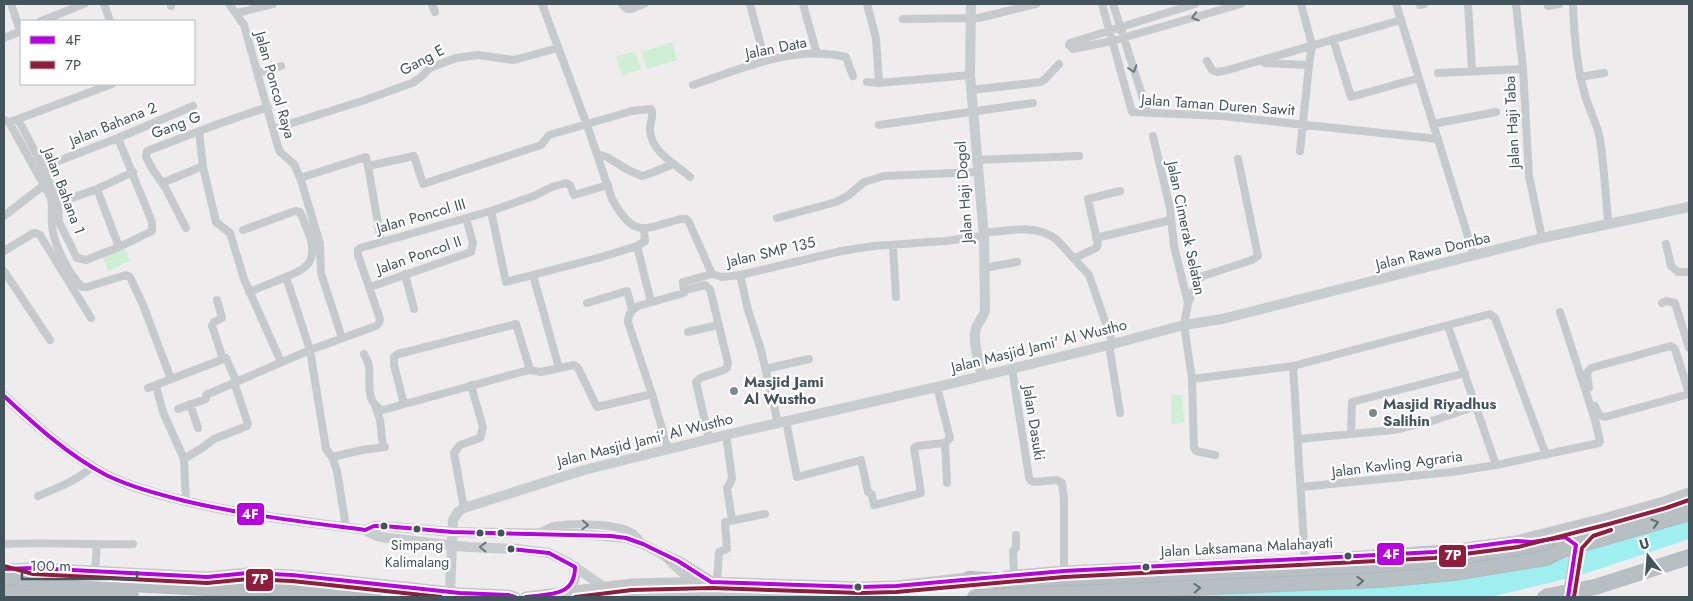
<svg xmlns="http://www.w3.org/2000/svg" width="1693" height="601" viewBox="0 0 1693 601" font-family="Jost,sans-serif">
<style>
.green{fill:#cfefd4}
.water{fill:#a0eff0}
.lines{fill:none;stroke-linecap:round;stroke-linejoin:round}
.highway-casing{stroke:#b1b9bd;stroke-width:16}
.street{stroke:#c6cacc;stroke-width:8}
.secondary{stroke:#c7ccce;stroke-width:10}
.primary{stroke:#c3c7ca;stroke-width:11}
.highway{stroke:#b7bfc2;stroke-width:14}
.highway-bridge-casing{stroke:#b1b9bd;stroke-width:16;stroke-linecap:butt}
.highway-bridge{stroke:#b7bfc2;stroke-width:14}
.bus-1-casing{stroke:#fff;stroke-width:8}
.bus-2-casing{stroke:#fff;stroke-width:8}
.bus-1{stroke:#b900e2;stroke-width:4}
.bus-2{stroke:#901d3c;stroke-width:4}
.oneway{stroke:#6a777c}
.oneway2{stroke:#606f74}
.oneway3{stroke:#6b787d}
.poi-dot{fill:#7f898d;stroke:#fff;stroke-width:2}
.bus-dot{fill:#43545a;stroke:#fff;stroke-width:2}
.labels{text-anchor:middle;stroke-width:4.5;stroke-linejoin:round;paint-order:stroke}
.bus-label{font-size:14px;fill:#43545a;stroke:#fff}
.street-label{font-size:15px;fill:#43545a;stroke:#fff}
.poi-label{font-size:15px;font-weight:bold;fill:#43545a;stroke:#fff;text-anchor:start}
.line-badge{stroke:#fff;stroke-width:2}
.badge-label{font-size:14px;text-anchor:middle;font-weight:bold;fill:#fff}
</style>
<rect width="100%" height="100%" fill="#eeeced"/>
<!-- green -->
<path class="green" d="M672,42L677,60L647,69L641,52Z
M635,51L641,69L622,76L616,57Z
M125,249L130,261L108,271L103,258Z
M1171,395H1182L1184,423L1172,424Z"/>
<!-- water -->
<path class="water" d="M1689,513V539L1578,576L1490,597H973L1546,558Z"/>
<g class="lines">
<defs>
<path id="highway" d="M4,577L374,597
M969,579L1027,582L1118,580L1377,568L1463,561L1541,550H1562
M1595,587L1689,557
M4,592L131,597"/>
</defs>
<!-- highway casing -->
<use href="#highway" class="highway-casing"/>
<!-- street -->
<path class="street" d="M11,4L20,31
M104,4L110,21
M171,4V6
M229,4L244,25L278,147L280,152L294,164L301,180L320,244L321,273L342,338
M432,4L435,12
M542,4L587,125L612,199C634,238 642,230 680,219H686L689,222L712,274L722,277L740,275L841,251L874,246L945,241L984,236
M622,4L627,9H631L644,4
M750,4L765,61
M803,4L817,54
M867,4L876,38L879,83
M1102,4L1132,112L1222,116L1438,139
M1113,4L1147,111
M1195,4L1070,43L1069,45L1073,49L1112,41L1241,4
M1396,4L1474,256
M1468,4L1472,71
M1516,4L1523,69L1529,176L1542,238
M1573,4C1574,34 1576,66 1585,95C1589,110 1597,123 1600,139C1604,167 1606,195 1608,223
M1420,5L1424,4
M1548,6L1559,4
M237,13L273,4
M903,19L979,18L1036,4
M41,21L84,4
M4,38L21,31
M1333,39L1351,97L1419,78
M1207,61L1212,70L1217,72L1224,71L1401,20
M1265,63L1309,65
M258,73L281,66
M1438,73L1523,69
M1580,77L1604,73
M867,82L879,83L970,75
M693,85C741,69 794,44 846,57L853,76
M971,90L1041,82L1045,79L1059,64
M18,119L43,167L58,203L59,222L77,258L86,260L119,247L152,231V222L118,138
M4,120L9,122L18,119L112,84
M9,122L51,198C53,207 51,216 52,225C53,244 69,274 82,287H87L126,275L130,277L143,305L171,379
M1433,124L1496,112
M879,125L1033,103
M273,129L365,100L412,83L420,78L430,68L456,58L478,55L514,60L558,48
M199,131L203,167L216,222L230,233L244,279L281,362
M1153,136L1170,208L1174,246L1188,303L1184,325L1192,379L1194,448L1196,451L1215,455
M1300,151L1309,65L1312,45L1301,4
M597,154L607,157L628,170L642,176L654,172L673,164
M976,160L1079,156
M368,166L381,241
M43,167L118,138L193,106
M300,178L366,157L368,166L414,156L423,184L541,145L549,135L632,111L651,109L652,112C653,119 649,125 650,131C652,153 676,164 690,177
M162,183L203,166
M97,189L119,247
M58,203L97,189L133,172
M491,211L506,282L598,258L637,246L645,241L644,229
M4,216L44,185
M777,218L836,202L849,195L864,182L884,176L978,172
M186,228L165,187L153,170L146,157L147,151L218,124L268,107
M243,230L295,211L300,212C306,227 320,251 307,265C302,271 293,274 286,277L310,350L326,449L332,457L337,471L346,527
M983,233C1009,231 1034,223 1056,239L1089,275L1113,344
M1096,238L1171,220
M1666,244L1671,266L1678,272H1689
M637,246L651,302
M893,246L896,297
M4,251L32,234L36,233L40,235L91,318
M1075,258L1096,248L1098,245L1088,199L1120,191
M984,268L1017,262
M4,271L50,340
M405,274L414,309
M533,275L559,368
M740,275L748,310L761,350L778,423
M370,287L471,252L473,243L466,218
M689,289L705,285L710,289L728,363L727,368L724,370L700,378L696,382L709,439
M249,292L286,277
M217,300L222,318L214,322L212,326L223,359
M587,303L627,291L632,309
M1188,303L1198,280L1203,276L1252,260L1258,256L1238,159
M1662,303L1666,301L1675,303L1689,348
M1448,326L1496,465
M688,332L718,325
M1109,345L1120,413
M364,354C366,358 368,362 369,366C371,380 364,403 383,410L525,371L530,370L541,372L574,365L578,368L597,407L652,394
M1293,366L1305,560
M765,369L809,359
M1012,369L1029,477L1031,481L1034,482L1057,480L1062,483L1064,499V571
M1192,379L1293,366L1490,314L1495,318L1546,455
M156,386L163,412L184,459L186,501
M148,388L226,358L236,381
M1589,388L1587,373L1591,368L1671,346L1675,349L1689,393
M190,404L198,428
M404,404L394,365V357L398,354L516,324L530,370
M375,405L380,420L383,447
M1595,406L1599,415L1605,417L1689,394
M178,409L206,399V395L310,350L376,326L379,323L380,319L358,255V250L360,248L491,211L534,196L552,187L566,183L570,185L574,195L608,185
M786,421L797,477L861,460L868,492L872,495L874,505L921,493L914,448L917,446L945,443L950,438L937,387
M726,434L732,478L730,484L727,488L732,520
M1351,434L1352,402L1465,373
M1298,439L1394,430L1435,420L1476,406
M945,443L947,483
M668,449L652,394L628,322C628,314 632,310 638,306L684,293L683,282L712,274
M332,457L362,450L385,447
M184,459L202,448L214,439L247,426L248,424L234,382
M1301,487L1452,472L1496,465L1599,443L1600,441L1595,420L1560,312
M38,496C57,488 76,481 92,467
M464,508L454,453L460,445L480,438L483,427L471,385
M540,532C545,530 550,527 555,526C572,523 620,523 634,534C637,536 639,540 642,543
M4,544C47,542 90,545 133,544
M95,571L97,545
M1014,575L1013,551L1016,548V535
M717,582L719,552L727,549L725,522L765,514"/>
<!-- secondary -->
<path class="secondary" d="M971,4L970,75L984,236L985,311C983,318 978,322 976,328C972,340 979,363 982,376
M4,396C32,422 62,449 96,469C121,484 149,492 177,499C239,515 302,521 365,530L377,536L388,538L467,547L518,549L549,553L569,563L604,587
M365,530L374,526H384L452,532L578,534L626,538L643,544L664,555L693,582
M450,592L453,520L458,512L464,508L584,470L734,433L937,387L1109,345L1184,325L1222,319L1542,238L1689,207"/>
<!-- primary -->
<path class="primary" d="M1669,507L1689,502
M1547,539C1558,537 1568,535 1576,545
M1576,545L1590,531L1605,525
M664,555L678,561L710,581
M4,569L33,568L207,577L248,573L292,575L460,593L508,595L515,597
M1006,576L1064,571L1305,560L1458,549L1516,541L1607,518L1664,502L1689,493
M563,592C573,586 576,579 575,567
M526,597L632,584L711,582L860,587L896,586L977,577
M628,597L680,595H781L841,592
M1568,597L1576,545"/>
<!-- highway -->
<use href="#highway" class="highway"/>
<defs>
<path id="highway-bridge" d="M974,597L1380,580L1454,573L1546,558L1562,550L1689,513
M1544,597L1595,587"/>
</defs>
<!-- highway-bridge casing -->
<use href="#highway-bridge" class="highway-bridge-casing"/>
<!-- highway-bridge -->
<use href="#highway-bridge" class="highway-bridge"/>
<defs>
<path id="bus-1" d="M4,396C35,425 68,455 106,475C131,487 158,494 185,501C244,515 305,522 365,530L374,526H384L452,532L611,536L626,538L643,544L678,561L711,582L860,587L896,586L1064,571L1434,552L1516,541L1532,542L1565,537L1576,545L1568,597
M511,549L549,553L575,567C575,597 549,594 526,597
M4,569L33,568L207,577L248,573L292,575L460,593L508,595L515,597"/>
<path id="bus-2" d="M4,566L33,574L207,583L248,579L292,581L441,597
M575,597L632,590L711,588L860,593L896,592L1064,577L1434,558L1518,547L1609,524L1666,508L1689,500
M1574,597L1582,548L1593,536L1611,530"/>
</defs>
<!-- bus-1 casing -->
<use href="#bus-1" class="bus-1-casing"/>
<!-- bus-2 casing -->
<use href="#bus-2" class="bus-2-casing"/>
<!-- bus-1 -->
<use href="#bus-1" class="bus-1"/>
<!-- bus-2 -->
<use href="#bus-2" class="bus-2"/>
</g>
<!-- one-way arrows -->
<defs><path id="oneway-chevron" d="M-2-3.5L2.5 0L-2 3.5" fill="none" stroke-width="1.6" stroke-linecap="round" stroke-linejoin="round" transform="scale(1.25)"/></defs>
<g class="oneway">
<use href="#oneway-chevron" transform="translate(1195 17) rotate(164)"/>
<use href="#oneway-chevron" transform="translate(1133 69) rotate(72)"/>
<use href="#oneway-chevron" transform="translate(585 525) rotate(2)"/>
</g>
<g class="oneway2">
<use href="#oneway-chevron" transform="translate(1655 523) rotate(-16)"/>
<use href="#oneway-chevron" transform="translate(1360 581) rotate(-2)"/>
<use href="#oneway-chevron" transform="translate(1197 588) rotate(-3)"/>
</g>
<use class="oneway3" href="#oneway-chevron" transform="translate(483 547) rotate(-179)"/>
<!-- markers -->
<g class="poi-dot">
<circle cx="734" cy="391" r="5"/>
<circle cx="1373" cy="413" r="5"/>
</g>
<g class="bus-dot">
<circle cx="384" cy="526" r="4.5"/>
<circle cx="417" cy="529" r="4.5"/>
<circle cx="480" cy="533" r="4.5"/>
<circle cx="501" cy="533" r="4.5"/>
<circle cx="511" cy="549" r="4.5"/>
<circle cx="1348" cy="556" r="4.5"/>
<circle cx="1146" cy="567" r="4.5"/>
<circle cx="858" cy="587" r="4.5"/>
</g>
<g class="labels">
<!-- bus labels -->
<g class="bus-label">
<text x="417" y="550">Simpang<tspan x="417" dy="17">Kalimalang</tspan></text>
</g>
<!-- street labels -->
<g class="street-label">
<text transform="translate(776 48) rotate(-11)" y="5">Jalan Data</text>
<text transform="translate(422 60) rotate(-28)" y="5">Gang E</text>
<text transform="translate(275 85) rotate(74)" y="5">Jalan Poncol Raya</text>
<text transform="translate(1218 105) rotate(4)" y="5">Jalan Taman Duren Sawit</text>
<text transform="translate(1512 122) rotate(-93)" y="5">Jalan Haji Taba</text>
<text transform="translate(113 124) rotate(-22)" y="5">Jalan Bahana 2</text>
<text transform="translate(176 125) rotate(-21)" y="5">Gang G</text>
<text transform="translate(64 191) rotate(69)" y="5">Jalan Bahana 1</text>
<text transform="translate(964 192) rotate(-94)" y="5">Jalan Haji Dogol</text>
<text transform="translate(421 216) rotate(-16)" y="5">Jalan Poncol III</text>
<text transform="translate(1186 228) rotate(78)" y="5">Jalan Cimerak Selatan</text>
<text transform="translate(1433 251) rotate(-14)" y="5">Jalan Rawa Domba</text>
<text transform="translate(771 252) rotate(-13)" y="5">Jalan SMP 135</text>
<text transform="translate(419 255) rotate(-19)" y="5">Jalan Poncol II</text>
<text transform="translate(1039 346) rotate(-14)" y="5">Jalan Masjid Jami' Al Wustho</text>
<text transform="translate(1034 423) rotate(81)" y="5">Jalan Dasuki</text>
<text transform="translate(645 440) rotate(-14)" y="5">Jalan Masjid Jami' Al Wustho</text>
<text transform="translate(1397 464) rotate(-7)" y="5">Jalan Kavling Agraria</text>
<text transform="translate(1247 547) rotate(-3)" y="5">Jalan Laksamana Malahayati</text>
</g>
<!-- poi labels -->
<g class="poi-label">
<text x="744" y="387">Masjid Jami<tspan x="744" dy="17">Al Wustho</tspan></text>
<text x="1383" y="409">Masjid Riyadhus<tspan x="1383" dy="17">Salihin</tspan></text>
</g>
</g>
<g class="line-badge">
<rect x="236" y="502" width="29" height="24" rx="5" fill="#b900e2"/>
<rect x="1376" y="542" width="29" height="24" rx="5" fill="#b900e2"/>
<rect x="1438" y="544" width="29" height="24" rx="5" fill="#901d3c"/>
<rect x="245" y="568" width="29" height="24" rx="5" fill="#901d3c"/>
</g>
<g class="badge-label">
<text x="250" y="519">4F</text>
<text x="1391" y="559">4F</text>
<text x="1453" y="560">7P</text>
<text x="260" y="584">7P</text>
</g>
<!-- border -->
<rect width="1693" height="601" fill="none" stroke="#43545a" stroke-width="10"/>
<!-- legend -->
<rect x="20" y="20" width="175" height="65" fill="#ffffff" stroke="#b4bbbd"/>
<rect x="30" y="36" width="25" height="8" fill="#b900e2" stroke="#b4bbbd"/>
<text x="65" y="45" font-size="15" fill="#43545a">4F</text>
<rect x="30" y="61" width="25" height="8" fill="#901d3c" stroke="#b4bbbd"/>
<text x="65" y="70" font-size="15" fill="#43545a">7P</text>
<!-- north arrow -->
<g transform="translate(1648 556) rotate(343)" stroke="#ffffff" stroke-width="4" paint-order="stroke">
<path d="M0-4L9 19L0 12L-9 19Z" fill="#43545a"/>
<text y="-8" font-size="14" font-weight="bold" text-anchor="middle" fill="#43545a">U</text>
</g>
<!-- scale -->
<path d="M22 571v8h115v-8" fill="none" stroke="#43545a" stroke-width="2.5"/>
<text x="30" y="571" font-size="15" fill="#43545a" stroke="#ffffff" stroke-width="4" paint-order="stroke">100 m</text>
</svg>
